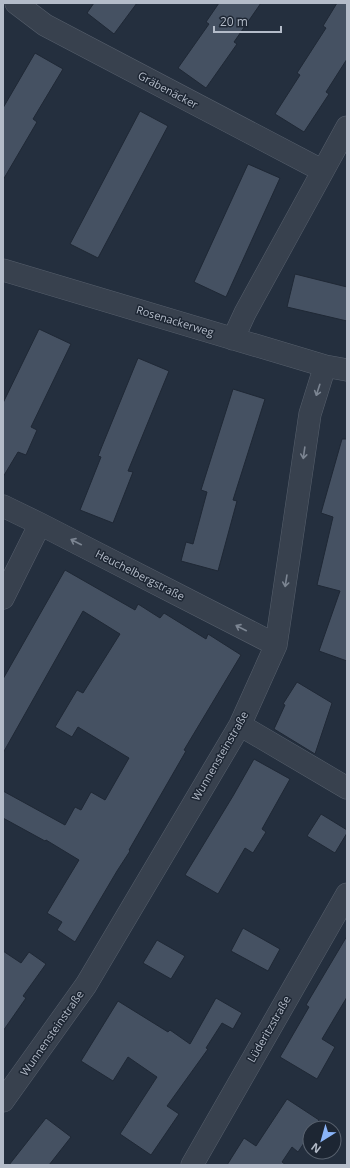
<svg xmlns="http://www.w3.org/2000/svg" width="350" height="1168" viewBox="0 0 350 1168" font-family="'Open Sans',sans-serif">
<style>
.building{fill:#455162;stroke:#1f2835}
.lines{fill:none;stroke-linecap:round;stroke-linejoin:round}
.minor-casing{stroke:#565f6c;stroke-width:23}
.minor{stroke:#38414e;stroke-width:22}
.oneway{stroke:#7c8592}
.labels{text-anchor:middle;stroke-width:3;stroke-linejoin:round;paint-order:stroke}
.street-label{font-size:11px;fill:#b4bcc9;stroke:#1d2633}
</style>
<rect width="100%" height="100%" fill="#242f3e"/>
<!-- building -->
<path class="building" d="M94,3H137L114,34L87,13Z
M219,3H261L234,42L237,44L206,88L178,68L209,24L206,22Z
M337,3H347V59L326,92L329,94L304,132L275,114L300,75L297,73L326,28L323,26Z
M35,53L63,69L33,119L37,122L3,180V108Z
M140,111L168,126L98,258L70,244Z
M248,164L280,178L226,297L194,282Z
M295,274L347,287V321L287,307Z
M39,329L71,344L31,427L37,430L26,455L18,452L3,477V403Z
M138,358L169,371L128,471L133,472L113,523L80,510L101,457L98,456Z
M233,389L265,399L233,500L237,501L218,571L181,561L186,542L193,544L207,492L201,490Z
M342,439H347V661L319,651L340,591L317,585L333,517L321,513Z
M65,570L135,610L138,604L160,618L164,613L206,639L208,634L241,655L184,750L186,751L129,850L130,851L117,871L75,942L57,930L62,922L47,913L79,860L46,840L45,841L3,818V791L65,825L75,807L81,810L91,792L105,800L129,758L78,727L72,737L55,727L77,690L83,693L120,634L83,611L3,753V679Z
M297,682L332,703L315,754L274,729L285,705L283,704Z
M254,759L290,779L262,829L266,832L253,853L245,848L218,894L185,875L233,796Z
M321,814L347,830V833L335,853L307,836Z
M243,928L280,949L268,971L231,951Z
M347,936V997L322,1039L335,1047L317,1079L280,1057L309,1007L306,1005Z
M157,940L185,956L171,979L143,963Z
M3,951L21,963L29,952L46,964L23,996L26,998L3,1031Z
M216,998L242,1013L233,1029L222,1023L206,1048L208,1049L167,1106L179,1114L151,1155L120,1134L157,1077L128,1057L113,1081L81,1061L118,1001L168,1032L170,1030L190,1044Z
M287,1099L319,1120L314,1128H310V1134L298,1152L292,1147L282,1162L286,1165H227L244,1138L256,1146Z
M46,1118L71,1137L49,1165H9Z"/>
<g class="lines">
<defs>
<path id="minor" d="M16,3L45,25L323,171
M3,270L325,366L347,370
M233,339L245,313L347,127
M3,506L40,524L276,645
M3,598L40,524
M240,725L347,788
M3,1101L86,985L240,725L276,645L291,544L310,414L325,366
M192,1165L347,894"/>
</defs>
<!-- minor casing -->
<use href="#minor" class="minor-casing"/>
<!-- minor -->
<use href="#minor" class="minor"/>
</g>
<!-- one-way arrows -->
<defs><path id="oneway-shaft" d="M-6 0H5M1.5-3L5.5 0L1.5 3" fill="none" stroke-width="1.6" stroke-linecap="round" stroke-linejoin="round"/></defs>
<g class="oneway">
<use href="#oneway-shaft" transform="translate(318 390) rotate(108)"/>
<use href="#oneway-shaft" transform="translate(304 453) rotate(98)"/>
<use href="#oneway-shaft" transform="translate(76 542) rotate(-153)"/>
<use href="#oneway-shaft" transform="translate(286 581) rotate(99)"/>
<use href="#oneway-shaft" transform="translate(241 628) rotate(-153)"/>
</g>
<g class="labels">
<!-- street labels -->
<g class="street-label">
<text transform="translate(168 90) rotate(28)" y="4">Gräbenäcker</text>
<text transform="translate(175 321) rotate(17)" y="4">Rosenackerweg</text>
<text transform="translate(140 575) rotate(27)" y="4">Heuchelbergstraße</text>
<text transform="translate(220 756) rotate(-60)" y="4">Wunnensteinstraße</text>
<text transform="translate(269 1029) rotate(-60)" y="4">Lüderitzstraße</text>
<text transform="translate(52 1033) rotate(-55)" y="4">Wunnensteinstraße</text>
</g>
</g>
<!-- border -->
<rect width="350" height="1168" fill="none" stroke="#b4bcc9" stroke-width="8"/>
<!-- north arrow -->
<g transform="translate(322 1140) rotate(217)"><circle r="19" fill="#1d2633" stroke="#59626f"/>
<path d="M0-3L7 15L0 10L-7 15Z" fill="#8ab4f8"/>
<text y="-6" font-size="11" font-weight="bold" text-anchor="middle" fill="#b4bcc9">N</text>
</g>
<!-- scale -->
<path d="M214 26v6h67v-6" fill="none" stroke="#b4bcc9" stroke-width="2"/>
<text x="220" y="26" font-size="12" fill="#b4bcc9" stroke="#1d2633" stroke-width="3" paint-order="stroke">20 m</text>
</svg>
